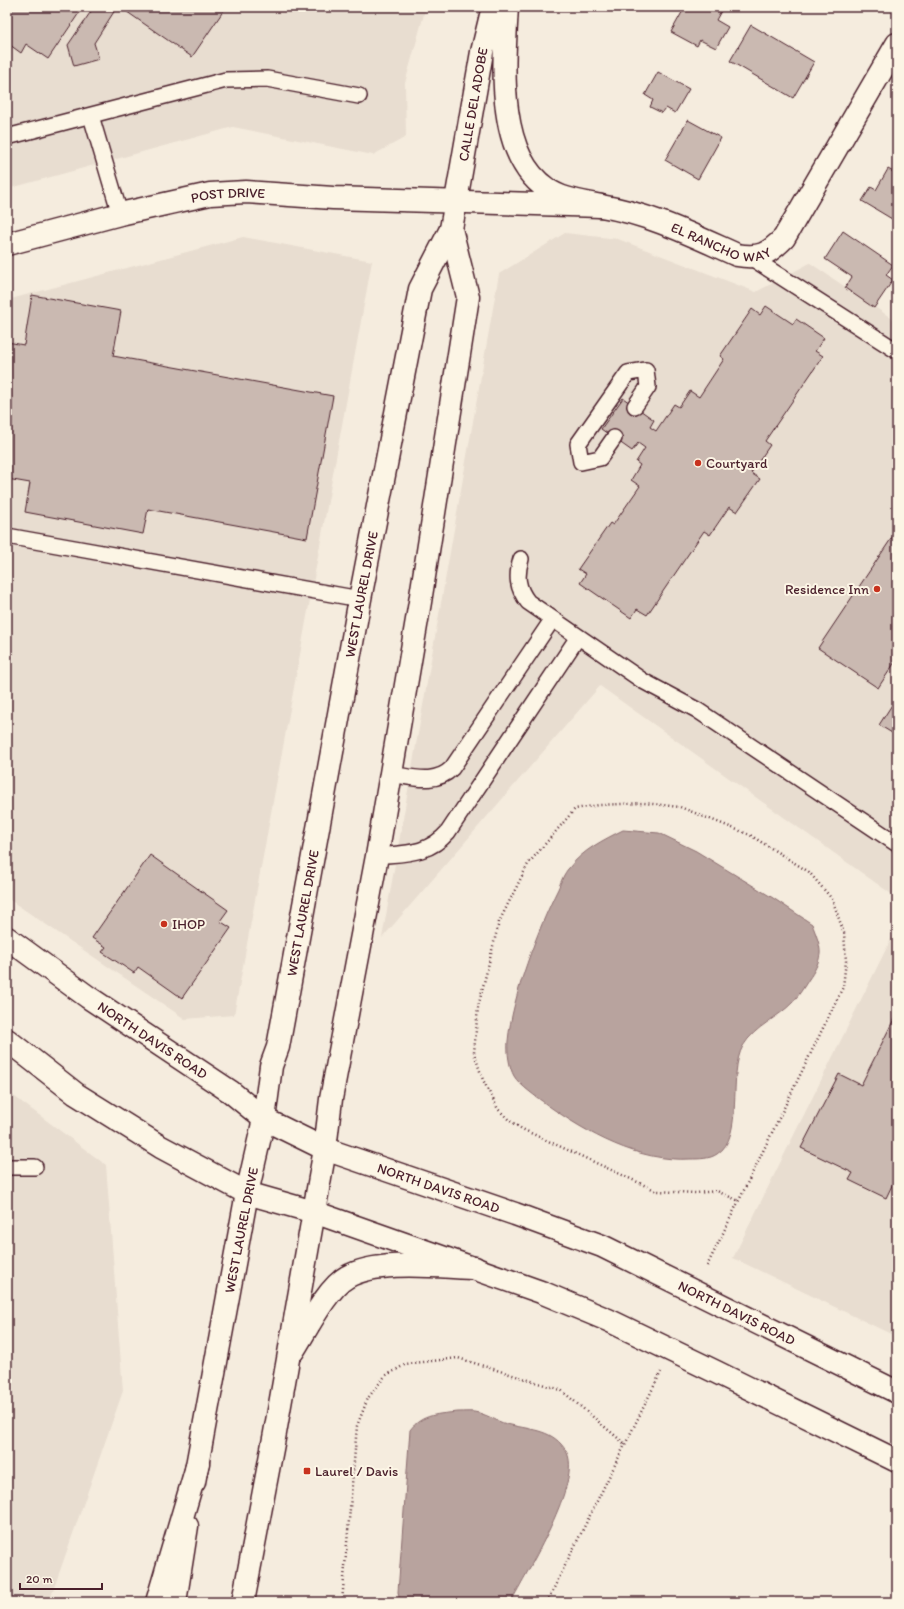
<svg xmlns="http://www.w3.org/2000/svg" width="904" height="1609" viewBox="0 0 904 1609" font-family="Itim,sans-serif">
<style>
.built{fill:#e8ddd0}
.water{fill:#b8a39e;stroke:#8c6e70}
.building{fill:#cab9b1;stroke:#4a1f2b}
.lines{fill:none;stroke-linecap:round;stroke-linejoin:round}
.service-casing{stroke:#4a1f2b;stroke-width:18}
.minor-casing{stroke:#4a1f2b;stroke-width:25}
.tertiary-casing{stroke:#4a1f2b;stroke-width:25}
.secondary-casing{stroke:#4a1f2b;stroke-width:25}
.primary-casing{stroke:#4a1f2b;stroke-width:25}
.trunk-casing{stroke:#4a1f2b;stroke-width:25}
.motorway-casing{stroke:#4a1f2b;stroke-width:25}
.path{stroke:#4a1f2b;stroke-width:2.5;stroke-dasharray:1 3;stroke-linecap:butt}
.service{stroke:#fcf5e5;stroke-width:15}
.minor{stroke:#fcf5e5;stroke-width:22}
.tertiary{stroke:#fcf5e5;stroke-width:22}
.secondary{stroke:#fcf5e5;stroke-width:22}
.primary{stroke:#fcf5e5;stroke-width:22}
.trunk{stroke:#fcf5e5;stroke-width:22}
.motorway{stroke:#fcf5e5;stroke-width:22}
.poi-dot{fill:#c8321e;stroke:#fcf5e5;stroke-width:1.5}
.labels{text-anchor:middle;stroke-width:4;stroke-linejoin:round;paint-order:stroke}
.street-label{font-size:14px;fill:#4a1f2b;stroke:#fcf5e5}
.poi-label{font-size:14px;fill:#4a1f2b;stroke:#fcf5e5;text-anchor:start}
</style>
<rect width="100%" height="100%" fill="#f5ecde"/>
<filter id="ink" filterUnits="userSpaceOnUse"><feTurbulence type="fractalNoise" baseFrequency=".025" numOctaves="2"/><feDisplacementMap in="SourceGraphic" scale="8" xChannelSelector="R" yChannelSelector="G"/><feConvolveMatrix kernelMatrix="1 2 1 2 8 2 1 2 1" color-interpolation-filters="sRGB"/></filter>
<g filter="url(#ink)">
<!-- built -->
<path class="built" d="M7,7H426L405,83L406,137L373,155L233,127L7,189Z
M565,233L618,239L756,292L810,263L897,322V898L600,686L382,938L499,274Z
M243,237L372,261L234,1015L185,1019L7,898V300Z
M897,927V1337L733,1258Z
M7,1091L106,1165L123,1391L49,1602H7Z"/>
<!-- water -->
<path class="water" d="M623,830L659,833L696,851L773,898L812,924C815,932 821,946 820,954C819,963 814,972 809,979C804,987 799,995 793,1002C778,1018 755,1026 743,1046C727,1074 745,1137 717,1154C710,1159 699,1159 690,1159C638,1162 588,1134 546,1104C538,1098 519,1085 514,1076C509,1067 507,1052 508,1041C512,997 538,929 558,889C561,882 564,873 569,868C583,850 603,840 623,830Z
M458,1412C465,1412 473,1411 479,1413C490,1416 499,1423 511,1425C532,1430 554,1430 566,1451C584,1479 526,1573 511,1602H400L398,1592L410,1430C422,1414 439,1414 458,1412Z"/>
<!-- building -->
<path class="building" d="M7,7H83L48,59L26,44L21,53L10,45L7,50Z
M94,7H117L94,43L99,59L74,66L68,45Z
M120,7H226L192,57Z
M685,7H718L721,11L716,20L728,27L716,48L700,40L697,46L671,32Z
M751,25L814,62L793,98L730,61Z
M658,72L689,89L675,113L666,108L662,113L650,107L653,100L645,95Z
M688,120L721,138L698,179L665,160Z
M888,169L897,174V222L862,201L871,187L876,190Z
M843,231L893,265L886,275L893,280L874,308L845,288L852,277L825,259Z
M32,295L121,311L113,356L333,396L307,538L148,509L143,534L25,512L30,483L7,479V342L24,345Z
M766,306L793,324L796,319L824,338L815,351L823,356L765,441L770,445L751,473L760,479L737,512L729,507L710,535L704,531L647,615L637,609L631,618L580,583L586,574L578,569L610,523L613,525L640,486L631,480L640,465L636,462L645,448L638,443L632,451L601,429L623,398L654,420L650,427L656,431L674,404L679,407L690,391L699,397L724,359L720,356L752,309L760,315Z
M897,530V659L878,688L818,648Z
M897,697V736L879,725Z
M150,855L228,910L220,921L231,928L182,998L138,967L134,973L102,952L106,947L92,938Z
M895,1017L897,1018V1175L886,1198L849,1180L853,1173L801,1148L839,1074L861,1085Z"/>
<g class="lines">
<defs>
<path id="service" d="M91,116L120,214
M7,137L226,80L267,79L359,96
M750,257L897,351
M614,438L600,458L581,462L578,444L628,373L646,370L648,387L635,406
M7,536L360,599
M521,559C516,576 517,588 528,602L643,681L697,710L897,844
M390,774C412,777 436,785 452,768L552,620
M377,856C405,853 428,855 448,832L578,637
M7,1167H35"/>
<g id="minor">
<path id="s1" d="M7,244L120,214L210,194L246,192L333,198L601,206C650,214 692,235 737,255C760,259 768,254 784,238L897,44"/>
</g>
<g id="tertiary">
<path d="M507,7C504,61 495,154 547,189C562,200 584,202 601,206"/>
<path id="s2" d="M264,1119L271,1066L278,1047L360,599L420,289L451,229L482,52L493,7"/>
<path d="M325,1149L331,1099L377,856L420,602L468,297L451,229"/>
</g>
<g id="secondary">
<path id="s3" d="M325,1149L515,1214L602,1246L897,1392"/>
<path d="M247,1193L314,1212L541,1292L608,1320L716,1372L897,1461"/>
</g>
<path id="primary" d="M247,1193L264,1119"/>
<g id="trunk">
<path id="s4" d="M7,938L88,997L231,1092L264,1119L325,1149L275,1433L243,1602"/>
<path d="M7,1040L76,1094L161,1147L247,1193L194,1482"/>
<path d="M293,1351C306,1331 327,1288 347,1277C377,1259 440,1267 475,1268"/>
<path d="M175,1602L187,1526"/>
</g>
<path id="motorway" d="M157,1602L198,1463"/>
</defs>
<!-- service casing -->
<use href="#service" class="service-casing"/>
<!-- minor casing -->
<use href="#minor" class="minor-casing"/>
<!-- tertiary casing -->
<use href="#tertiary" class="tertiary-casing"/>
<!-- secondary casing -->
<use href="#secondary" class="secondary-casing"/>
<!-- primary casing -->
<use href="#primary" class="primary-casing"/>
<!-- trunk casing -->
<use href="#trunk" class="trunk-casing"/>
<!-- motorway casing -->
<use href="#motorway" class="motorway-casing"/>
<!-- path -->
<path class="path" d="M707,1266L843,987L846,961L844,933L832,899L809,872L750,835L680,807L644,803L599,805L575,809L528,864L499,922L478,1007L474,1053L483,1080L498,1109L510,1121L522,1129L657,1191L696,1193L717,1191L739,1201
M342,1602L357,1426L368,1398L385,1376L406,1364L458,1358L561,1390L625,1444
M547,1602L661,1372"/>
<!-- service -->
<use href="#service" class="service"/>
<!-- minor -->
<use href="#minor" class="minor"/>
<!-- tertiary -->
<use href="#tertiary" class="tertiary"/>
<!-- secondary -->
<use href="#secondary" class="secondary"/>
<!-- primary -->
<use href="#primary" class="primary"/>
<!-- trunk -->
<use href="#trunk" class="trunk"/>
<!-- motorway -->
<use href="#motorway" class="motorway"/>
</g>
</g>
<!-- markers -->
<g class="poi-dot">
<circle cx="698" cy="463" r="4"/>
<circle cx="877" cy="589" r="4"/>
<circle cx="164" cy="924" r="4"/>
<rect x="303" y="1467" width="8" height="8" rx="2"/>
</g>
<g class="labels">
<!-- street labels -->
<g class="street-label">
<text dy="5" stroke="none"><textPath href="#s2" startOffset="1039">CALLE DEL ADOBE</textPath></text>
<text dy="5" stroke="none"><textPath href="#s1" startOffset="227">POST DRIVE</textPath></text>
<text dy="5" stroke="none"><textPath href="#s1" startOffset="727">EL RANCHO WAY</textPath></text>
<text dy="5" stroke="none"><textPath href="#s2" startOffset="534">WEST LAUREL DRIVE</textPath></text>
<text dy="5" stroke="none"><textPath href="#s2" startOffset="210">WEST LAUREL DRIVE</textPath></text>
<text dy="5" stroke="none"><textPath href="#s4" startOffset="178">NORTH DAVIS ROAD</textPath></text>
<text dy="5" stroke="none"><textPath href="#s3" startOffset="120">NORTH DAVIS ROAD</textPath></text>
<text transform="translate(241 1230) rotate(-79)" y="5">WEST LAUREL DRIVE</text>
<text dy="5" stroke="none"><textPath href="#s3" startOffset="444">NORTH DAVIS ROAD</textPath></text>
</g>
<!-- poi labels -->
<g class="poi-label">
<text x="706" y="468">Courtyard</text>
<text x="869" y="594" text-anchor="end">Residence Inn</text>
<text x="172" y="929">IHOP</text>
<text x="315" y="1476">Laurel / Davis</text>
</g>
</g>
<!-- margin -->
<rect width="904" height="1609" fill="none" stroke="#fcf5e5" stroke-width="24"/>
<rect x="12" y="12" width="880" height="1585" fill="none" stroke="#4a1f2b" stroke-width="1.5" filter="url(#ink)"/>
<!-- scale -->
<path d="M20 1583v6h82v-6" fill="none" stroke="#4a1f2b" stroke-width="2"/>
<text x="26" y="1583" font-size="12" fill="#4a1f2b" stroke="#fcf5e5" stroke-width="3" paint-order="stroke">20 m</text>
</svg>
